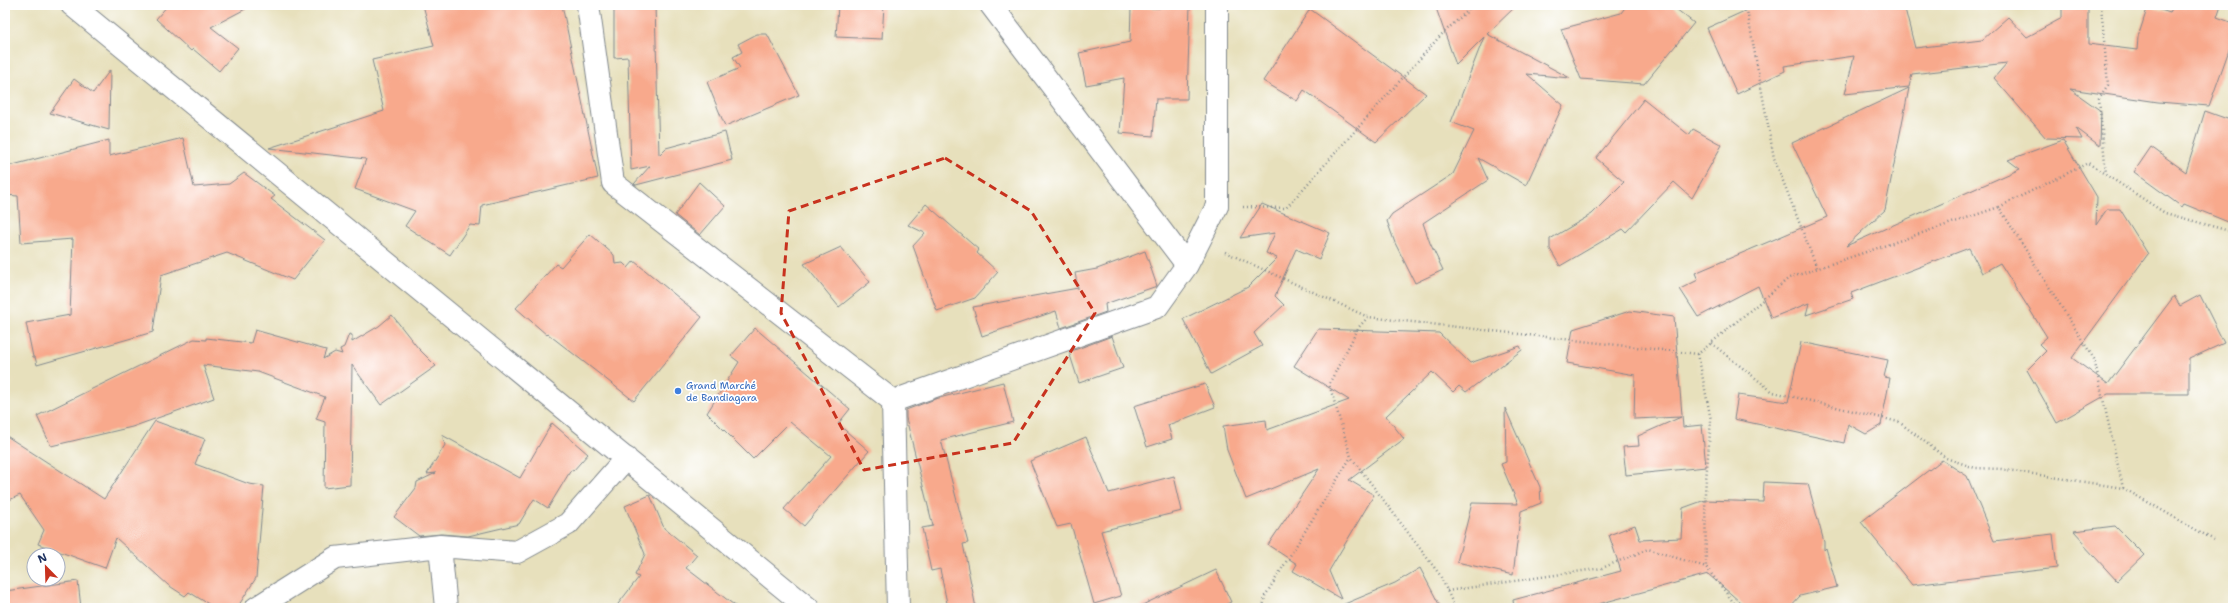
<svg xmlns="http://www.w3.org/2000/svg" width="2238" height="613" viewBox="0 0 2238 613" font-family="'Shantell Sans',sans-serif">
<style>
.building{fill:#f8a98c}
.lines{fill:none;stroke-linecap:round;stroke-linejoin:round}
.minor-casing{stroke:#81888d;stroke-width:24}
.path{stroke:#81888d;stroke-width:2.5;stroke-dasharray:1 3;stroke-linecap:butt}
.minor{stroke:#fff;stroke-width:22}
.marked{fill:none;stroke:#c8321e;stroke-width:3;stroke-dasharray:8 5;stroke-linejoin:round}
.shop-dot{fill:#3f7fe0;stroke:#fff;stroke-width:1.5}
.labels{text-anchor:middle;stroke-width:3.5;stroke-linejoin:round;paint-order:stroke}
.shop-label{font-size:10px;fill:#366cbe;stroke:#fff;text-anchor:start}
</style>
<rect width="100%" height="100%" fill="#fff"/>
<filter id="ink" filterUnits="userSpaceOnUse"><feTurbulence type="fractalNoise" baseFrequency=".025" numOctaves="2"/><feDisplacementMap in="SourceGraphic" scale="8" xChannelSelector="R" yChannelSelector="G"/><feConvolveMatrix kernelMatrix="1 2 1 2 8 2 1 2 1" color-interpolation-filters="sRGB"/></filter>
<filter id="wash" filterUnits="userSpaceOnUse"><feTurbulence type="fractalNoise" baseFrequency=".012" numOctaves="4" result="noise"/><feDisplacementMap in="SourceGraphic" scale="16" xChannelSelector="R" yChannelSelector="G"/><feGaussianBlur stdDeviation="0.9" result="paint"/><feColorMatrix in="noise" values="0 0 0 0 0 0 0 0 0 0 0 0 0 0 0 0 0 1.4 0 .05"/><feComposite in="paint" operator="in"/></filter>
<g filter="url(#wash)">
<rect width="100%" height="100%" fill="#e7e0bc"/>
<g id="blocks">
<!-- building -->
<path class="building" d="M168,5H253L211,27L238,48L219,71L193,49L191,51L156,19Z
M423,5H562L598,178L482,205L480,226L470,225L450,255L405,226L415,211L355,189L366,159L269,148L384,111L372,60L434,46Z
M614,5H655L659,155L666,148L725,132L732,160L636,185L634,184L650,166L631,170L628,57L614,58Z
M838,5H884L882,39L836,37Z
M1160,5H1190L1187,99H1156L1153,136L1120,133L1124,78L1086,85L1079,53L1130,42L1131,8H1160Z
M1435,5H1517L1487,34L1570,78L1527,74L1563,105L1526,185L1478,158L1488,180L1423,223L1430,243L1443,270L1415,283L1395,243L1387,221L1392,214L1453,174L1474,131L1451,122L1484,37L1456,65Z
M1627,5H1671L1694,23L1644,84L1581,79L1561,29L1621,13Z
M1758,5H1904L1915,48L1982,40L2008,17L2027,37L2062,18V5H2088V44L2137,50L2138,37L2148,6L2170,13L2173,5H2221L2217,17L2233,23V39L2209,106L2158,102L2070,89L2101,111L2100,146L2076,128L2082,139L2046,138L1994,78L2007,63L1912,74L1909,87L1845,94L1854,56L1784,66L1785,71L1737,94L1707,28Z
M1310,9L1426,94L1376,142L1304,90L1297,101L1263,81Z
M757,34H767L799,95L725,126L707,82L740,68L733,57L742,52L738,44Z
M110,70L109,130L50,113L74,79L93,93Z
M1909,88L1885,210L1846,246L2020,169L2008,160L2063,140L2097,197L2096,225L2107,209H2120L2148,254L2072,358L2108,384L2174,296L2180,306L2200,295L2224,343L2189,359V394H2108L2057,423L2027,370L2046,351L2039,344L2047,337L2000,263L1982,273L1969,248L1851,293L1853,299L1806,315L1809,303L1771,318L1758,286L1698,317L1680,289L1698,280L1695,273L1827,217L1792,143Z
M1644,99L1689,135L1693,129L1722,145L1692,198L1674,182L1626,232L1623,229L1560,266L1550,249V239L1592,214L1624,182L1596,158Z
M2205,111L2233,121V224L2184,204L2182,207L2134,172L2151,147L2186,172Z
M183,138L194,187L229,184L244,173L275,196L271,199L325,240L293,280L227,253L161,275L153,332L37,365L35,357H33L26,323L70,315L73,239L21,243L18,196L5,195V167L109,140V156Z
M699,182L725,206L700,235L675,215Z
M926,204L979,250L977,253L998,272L975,298L937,311L913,246L925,233L908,225Z
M1262,204L1330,233L1319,259L1296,249L1275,296L1284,305L1254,333L1262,346L1211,374L1183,319L1248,287L1277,258L1266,253L1275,233L1240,238Z
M590,234L614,255L615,264L623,263L628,268L634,261L702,317L634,401L548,334L547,335L516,308L556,264L561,267Z
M841,247L870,282L839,307L804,264Z
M1145,251L1157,286L1105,304L1106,312L1061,328L1056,311L982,336L973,307L1078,288L1075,273L1097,269Z
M1630,311L1674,317L1683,427L1702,425L1706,467L1626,475L1623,447L1639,446L1638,436L1681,417L1634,419L1635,375L1567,363L1573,329Z
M392,315L418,348L436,366L381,405L352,365L350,485L324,488L325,422L316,419L325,397L258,372L203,365L214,398L132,427L51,446L37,416L194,339L206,340V338L251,343L255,330L326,350L323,359L335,352L342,354L340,349L344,347L349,334L352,335V342L379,326Z
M755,328L850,409L838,424L869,451L804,526L784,509L831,456L790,422L753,459L707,413L739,362L731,356Z
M1318,329L1439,333L1470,363L1520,346L1522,350L1466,392L1459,386L1453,392L1432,372L1386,416L1404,439L1349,480L1374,495L1329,571L1341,599L1293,571L1297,564L1268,545L1319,469L1246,499L1227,450L1223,426L1266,420L1267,430L1349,400L1294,366Z
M1112,336L1123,368L1079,383L1069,352Z
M1801,342L1888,360L1884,377L1890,378L1881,425L1866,434L1848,424L1844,443L1734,419L1738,395L1788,402Z
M1003,382L1013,422L941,440L968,543L963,544L976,608H948L940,569L931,571L922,528L933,526L906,418V410L935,399Z
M1205,384L1215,407L1168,425L1172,439L1147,447L1134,406Z
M1505,408L1540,487L1541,503L1521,511L1513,575L1457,562L1472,503L1518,504L1501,464L1506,462Z
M155,421L205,439L195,464L249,484L264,486L256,578L237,608H215L189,592L185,596L168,585L116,538L105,568L38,544L44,530L20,495L5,502V435L104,499Z
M552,423L588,454L573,471L571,470L548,508L534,499L519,524L468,536L441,534L419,536L394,517L416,488L417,482L436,473L427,474L445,445L442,435L520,478Z
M1086,437L1109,493L1174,476L1182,511L1101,531L1121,596L1094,604L1071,524L1057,527L1030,461Z
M1942,460L1967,476L1994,541L2053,534L2057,568L1912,585L1861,522Z
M1764,482L1808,484L1824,542V550L1826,548L1837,587L1800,596L1789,608H1747L1708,574L1584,608H1514L1513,600L1621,571L1609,535L1635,525L1640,540L1681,538L1683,508L1705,500L1763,502Z
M650,495L664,528L697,555L686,568L738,608H615L639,577L635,575L645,554L625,506Z
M2115,526L2144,555L2117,581L2083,544L2084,542L2074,531Z
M1420,568L1441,608H1335L1395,583Z
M1216,570L1231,602L1218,608H1136Z
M78,581L81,608H5V591Z"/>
</g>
</g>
<g filter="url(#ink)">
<use href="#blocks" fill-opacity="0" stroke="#81888d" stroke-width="1"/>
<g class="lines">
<defs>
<path id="minor" d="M72,5L808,608
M588,5L613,183L893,401L898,608
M991,5L1187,265
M893,401L1157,307L1187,265L1217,206V5
M440,546L446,608
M256,608L335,558L440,546L517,552L568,524L626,458"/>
</defs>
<!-- minor casing -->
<use href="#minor" class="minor-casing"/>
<!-- path -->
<path class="path" d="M1746,5L1774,158L1817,268
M2101,5L2108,85L2099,98L2106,174
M1243,207L1286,208L1441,35L1474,5
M1999,207L2088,163L2165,213L2233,232
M1225,252L1368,317L1698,354L1789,278L1999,207L2094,359L2123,488
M1368,317L1359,327L1329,384L1351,457L1440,575L1455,608
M1711,343L1773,392L1899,422L1946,458L1975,468L2001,469L2123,488L2214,540
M1698,354L1711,420L1705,492L1706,567
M1447,591L1602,568L1648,549L1706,567L1738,608
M1263,608L1265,596L1351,457"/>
<!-- minor -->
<use href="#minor" class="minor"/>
</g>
</g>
<!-- marked area -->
<path class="marked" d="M945,158L1031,211L1095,313L1013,443L864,470L781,313L789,211Z"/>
<!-- markers -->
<circle class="shop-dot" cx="678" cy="391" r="4"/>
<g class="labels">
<!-- shop labels -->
<g class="shop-label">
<text x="686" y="389">Grand Marché<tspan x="686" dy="12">de Bandiagara</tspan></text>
</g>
</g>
<!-- margin -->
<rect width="2238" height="613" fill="none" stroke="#fff" stroke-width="20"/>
<!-- north arrow -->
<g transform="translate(46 567) rotate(337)"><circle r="19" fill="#ffffff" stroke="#a4acbf"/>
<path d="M0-3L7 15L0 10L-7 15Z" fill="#c8321e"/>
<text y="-6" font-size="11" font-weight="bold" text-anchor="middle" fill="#1b2f5e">N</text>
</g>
</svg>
